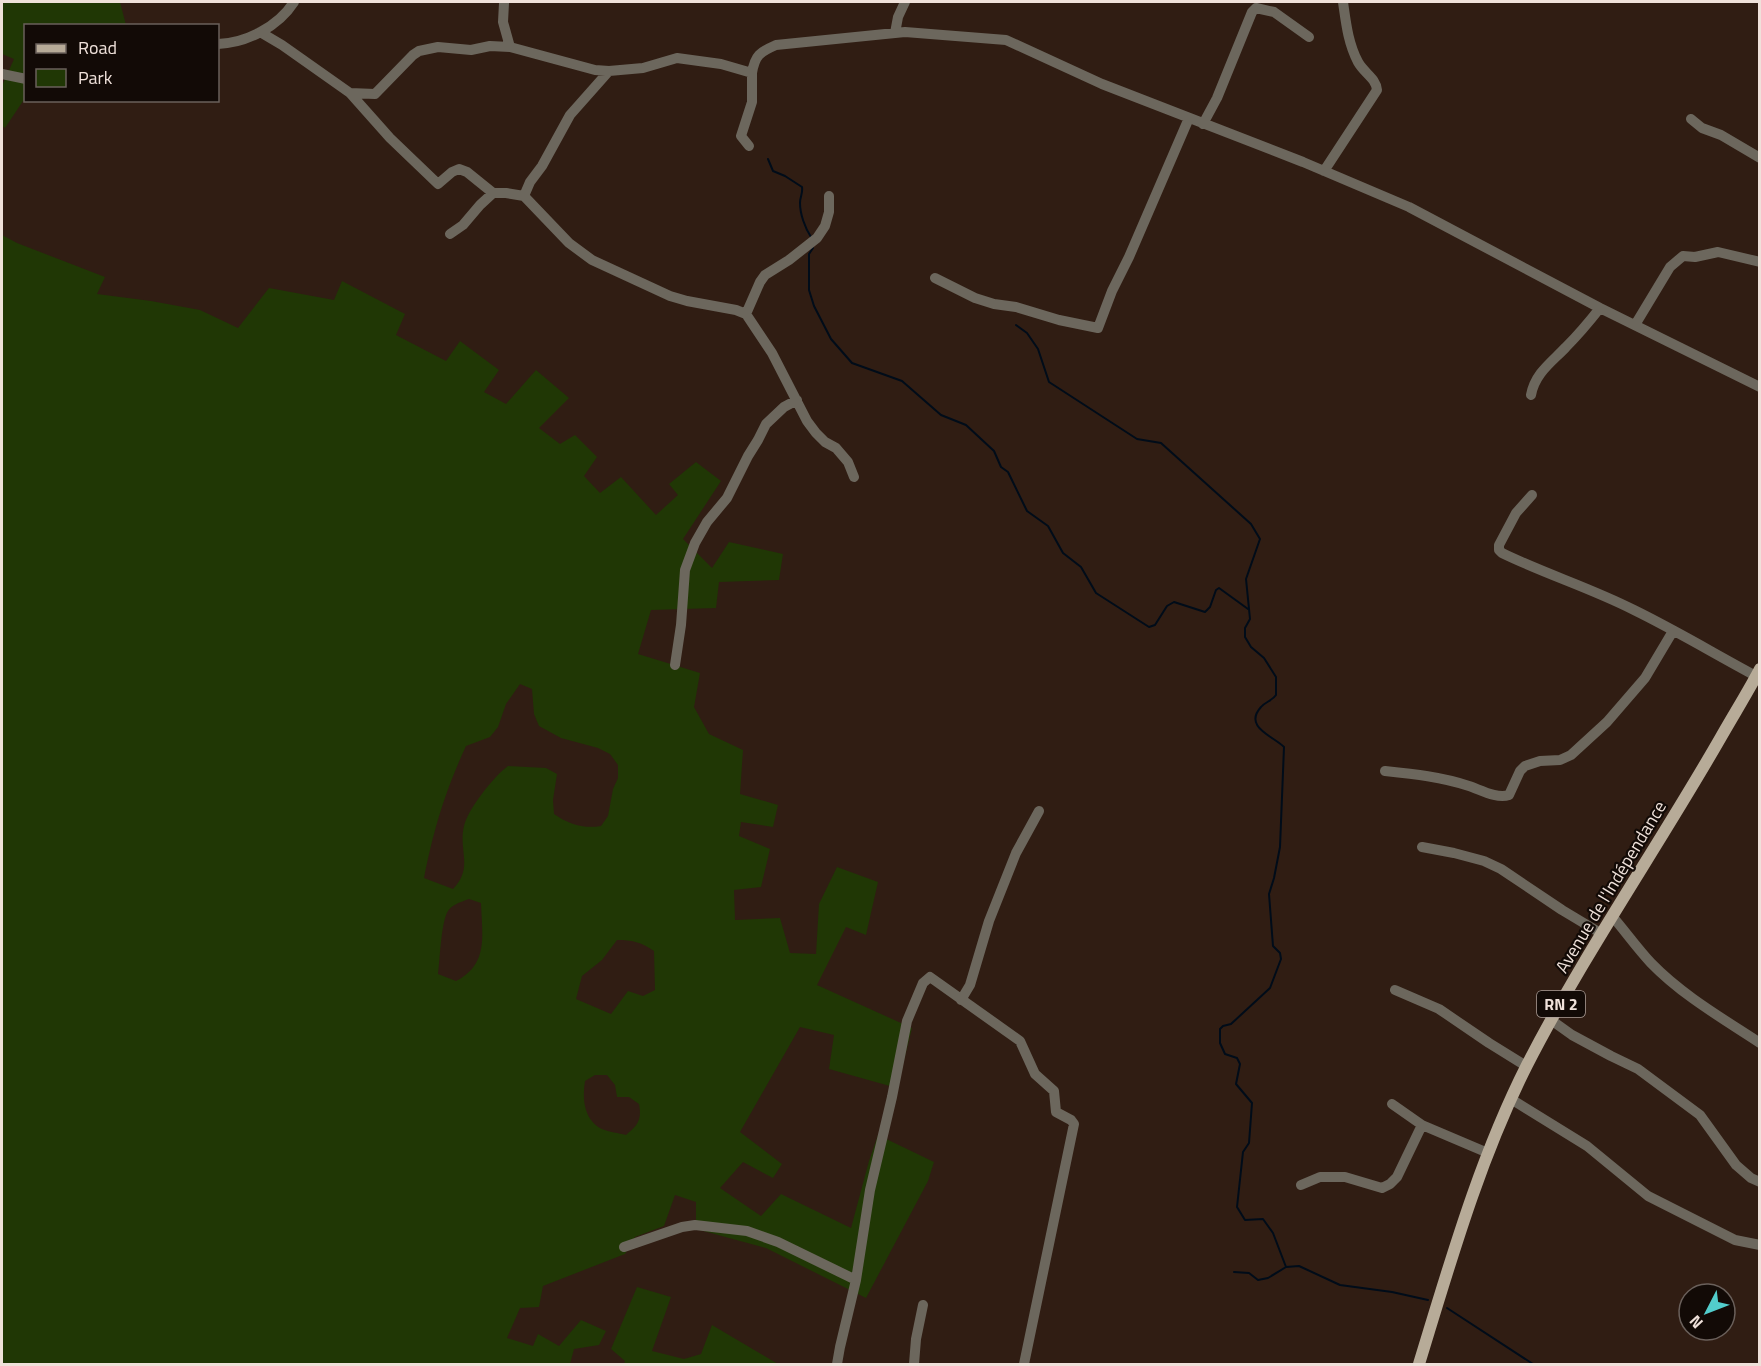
<svg xmlns="http://www.w3.org/2000/svg" width="1761" height="1366" viewBox="0 0 1761 1366" font-family="'Titillium Web',sans-serif">
<style>
.green{fill:#203705;fill-rule:evenodd}
.lines{fill:none;stroke-linecap:round;stroke-linejoin:round}
.stream{stroke:#000c19;stroke-width:2}
.minor{stroke:#6c675d;stroke-width:10}
.major{stroke:#b7ab98;stroke-width:12}
.labels{text-anchor:middle;stroke-width:4.5;stroke-linejoin:round;paint-order:stroke}
.shield{fill:#120a06;stroke:#ada09a;stroke-width:1.5}
.shield-label{font-size:16px;font-weight:bold;fill:#efe1da}
.street-label{font-size:18px;fill:#efe1da;stroke:#120a06}
</style>
<rect width="100%" height="100%" fill="#301d13"/>
<!-- green -->
<path class="green" d="M2,2H120L126,25L26,26L25,98L5,128L2,126V86L14,59L2,54Z
M2,235L17,243L105,277L97,294L151,301L200,310L238,328L269,288L334,300L342,281L405,314L396,335L446,361L460,341L499,370L484,392L506,404L536,370L569,398L539,428L560,444L575,435L597,457L584,476L600,493L621,477L656,515L678,495L669,484L696,462L721,481L683,539L712,568L729,542L783,554L779,580L719,582L716,608L651,610L638,654L700,673L694,707L709,734L743,750L740,794L778,805L773,827L741,822L739,836L770,849L761,887L734,890L735,920L780,918L790,953L816,954L819,904L837,867L878,882L866,935L846,927L817,985L912,1028L897,1088L829,1069L834,1035L800,1027L740,1132L782,1164L773,1178L743,1162L720,1188L761,1216L781,1194L851,1228L869,1161L878,1135L934,1162L928,1181L866,1298L766,1248L696,1229V1202L675,1195L664,1226L635,1237L625,1254L543,1286L539,1307L520,1308L507,1338L533,1346L538,1334L559,1346L581,1320L606,1331L599,1345L574,1349L570,1364H2ZM520,684L532,689L534,714L539,726L561,738L598,748L610,754L618,765V778L613,789L608,816L601,826C584,829 568,824 554,814L553,800L557,774L546,768L508,766C494,776 468,809 464,826C458,851 474,867 453,889L424,878C434,828 445,792 466,746L490,737L498,727L506,704ZM469,899L481,903C482,935 489,964 456,981L438,974C440,960 441,922 448,911C453,904 461,902 469,899ZM617,940C632,940 641,942 654,951L655,990L643,996L628,991L611,1014L576,999L582,976L602,960ZM595,1075H607L615,1085L617,1097H629L639,1104C642,1120 638,1125 626,1135C619,1133 609,1132 602,1129C584,1120 582,1099 585,1081Z
M637,1287L671,1297L652,1351L684,1359L701,1354L712,1325L778,1364H624L625,1361L611,1349Z"/>
<g class="lines">
<!-- stream -->
<path class="stream" d="M768,159L773,171L785,176L802,187C803,194 800,196 800,203C800,214 805,228 811,237
M813,248L809,254V290L814,306L831,339L852,363L902,381L941,415L966,425L994,451L1001,467L1008,472L1027,511L1048,526L1063,553L1081,567L1096,593L1149,627L1155,625L1167,606L1174,602L1205,612L1210,607L1216,590L1219,588L1248,609
M1016,325L1027,333L1038,349L1049,382L1137,439L1161,443L1251,524L1260,539L1246,579L1250,619L1245,628V637L1251,647L1264,658L1276,677V695C1272,701 1265,702 1261,707C1243,727 1273,736 1284,747L1280,847L1274,878L1269,894L1273,946L1280,953L1281,959L1270,988L1231,1024L1223,1026L1220,1029V1043L1225,1054L1237,1058L1240,1064L1236,1084L1252,1103L1249,1143L1243,1152L1237,1207L1245,1220L1263,1219L1273,1233L1286,1267
M1234,1272L1249,1273L1258,1280L1268,1278L1286,1267L1299,1266L1340,1285L1392,1292L1428,1300
M1447,1308L1533,1364"/>
<!-- minor -->
<path class="minor" d="M504,3L503,22L510,47
M260,32L282,45L350,93L390,138L438,184L452,172L459,169L467,172L493,193
M895,33L898,17L905,2
M218,44C246,43 278,27 294,2
M2,74L26,79
M350,93L375,94L413,55L419,51L438,47L471,50L490,46L510,47L595,70L609,71
M1691,119L1702,128L1721,135L1760,158
M1203,124L1217,98L1252,12L1256,8L1274,12L1309,37
M749,146L741,136L752,102V73
M1324,171L1377,90C1376,78 1364,73 1358,62C1348,43 1346,23 1343,2
M524,196L530,182L542,166L570,115L609,71L643,68L677,58L721,64L752,73C755,55 760,52 776,45L905,32L1006,40L1102,84L1303,162L1409,207L1600,308L1760,387
M450,234L463,225L480,205L493,193H506L524,196L569,243L592,260L670,296L687,301L736,310L746,314L772,353L807,421L816,433L825,442L836,448L848,462L854,477
M935,278L975,298L994,304L1016,307L1059,320L1098,328L1112,291L1129,257L1189,118
M746,314L760,282L765,275L789,260L817,238L825,226L829,212V196
M1635,325L1670,267L1683,256L1695,257L1718,252L1760,262
M1531,395C1535,373 1552,362 1566,347C1578,335 1589,322 1600,308
M1532,495L1516,513L1499,545V550L1502,553C1545,574 1591,588 1634,610C1675,630 1715,654 1756,676
M675,665L681,625L685,570L695,543L707,522L727,498L748,456L758,440L766,424L784,407L797,400
M1385,771C1414,774 1442,777 1469,786C1481,790 1497,799 1509,795L1520,771L1525,766L1540,761L1560,760L1571,755L1607,722L1645,678L1673,631
M1422,847L1454,853L1484,861L1501,869L1562,910L1602,934
M1612,916C1625,931 1637,948 1651,963C1682,995 1722,1018 1760,1043
M1395,990L1439,1009L1489,1043L1526,1066
M961,1000L970,985L989,921L1016,853L1039,811
M1551,1020L1572,1035L1611,1056L1638,1069L1700,1115L1736,1165L1751,1178L1760,1182
M1511,1099L1587,1146L1648,1196L1735,1240L1760,1245
M1392,1104L1422,1125L1488,1153
M1301,1185L1320,1177H1345L1382,1188L1390,1184L1397,1177L1422,1125
M624,1247L682,1227L695,1225L747,1231L778,1242L856,1280
M837,1364L840,1347L856,1280L870,1190L892,1097L907,1021L923,983L930,977L1020,1041L1035,1074L1054,1091L1056,1112L1071,1120L1074,1124L1024,1364
M914,1364L916,1339L923,1305"/>
<!-- major -->
<path class="major" d="M1419,1364C1450,1263 1479,1160 1527,1065C1585,952 1658,847 1721,737C1734,714 1748,692 1760,669"/>
</g>
<g class="labels">
<!-- shield labels -->
<rect class="shield" x="1537" y="991" width="48" height="26" rx="4.5"/>
<g class="shield-label">
<text x="1561" y="1010">RN 2</text>
</g>
<!-- street labels -->
<g class="street-label">
<text transform="translate(1611 887) rotate(-59)" y="6">Avenue de l'Indépendance</text>
</g>
</g>
<!-- border -->
<rect width="1761" height="1366" fill="none" stroke="#efe1da" stroke-width="6"/>
<!-- legend -->
<rect x="24" y="24" width="195" height="78" fill="#120a06" stroke="#6a605b" stroke-width="1.5"/>
<rect x="36" y="44" width="30" height="9" fill="#b7ab98" stroke="#6a605b" stroke-width="1.5"/>
<text x="78" y="54" font-size="18" fill="#efe1da">Road</text>
<rect x="36" y="69" width="30" height="18" fill="#203705" stroke="#6a605b" stroke-width="1.5"/>
<text x="78" y="84" font-size="18" fill="#efe1da">Park</text>
<!-- north arrow -->
<g transform="translate(1707 1312) rotate(228)"><circle r="28" fill="#120a06" stroke="#6a605b" stroke-width="1.5"/>
<path d="M0-4.5L10 22L0 15L-10 22Z" fill="#52cdcc"/>
<text y="-9" font-size="16" font-weight="bold" text-anchor="middle" fill="#efe1da">N</text>
</g>
</svg>
